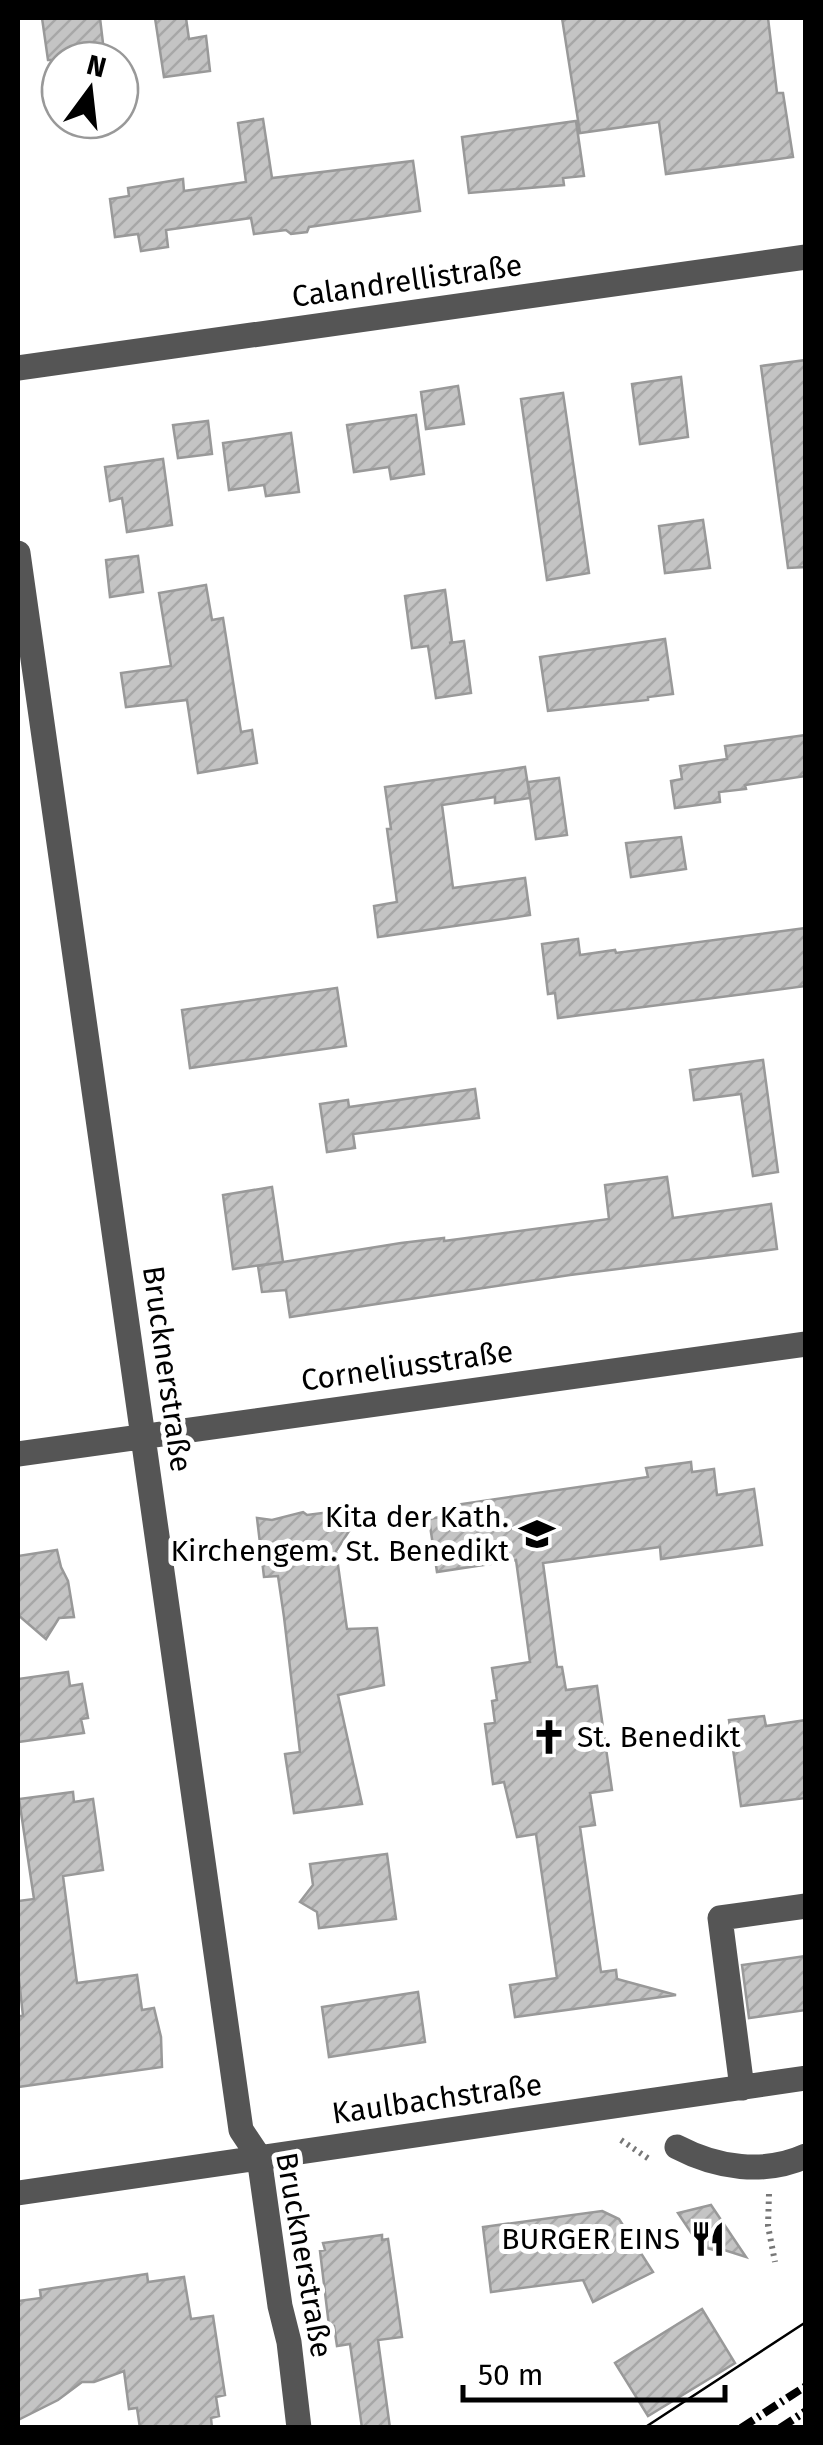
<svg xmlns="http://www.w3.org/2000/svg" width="823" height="2445" viewBox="0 0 823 2445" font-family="'Fira Sans',sans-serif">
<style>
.building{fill:url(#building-hatch);stroke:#999;stroke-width:2.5}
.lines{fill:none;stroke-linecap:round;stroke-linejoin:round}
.path{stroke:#777;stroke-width:6;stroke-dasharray:2.5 5;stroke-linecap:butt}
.minor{stroke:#555;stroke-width:25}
.tram{stroke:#000;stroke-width:2.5}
.rail{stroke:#000;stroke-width:8;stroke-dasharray:15 5 2.5 5;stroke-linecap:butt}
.labels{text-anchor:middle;stroke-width:10;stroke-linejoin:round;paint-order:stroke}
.street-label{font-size:30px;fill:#000;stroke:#fff}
.poi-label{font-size:30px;fill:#000;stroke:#fff;text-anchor:end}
</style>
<defs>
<pattern id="building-hatch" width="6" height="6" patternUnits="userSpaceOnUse" patternTransform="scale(2.5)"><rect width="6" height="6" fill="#c4c4c4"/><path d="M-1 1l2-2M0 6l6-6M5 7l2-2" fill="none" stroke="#a7a7a7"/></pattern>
</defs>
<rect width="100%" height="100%" fill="#fff"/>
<!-- building -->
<path class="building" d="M42,18H100L105,60H48Z
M155,18H186L189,39L206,36L210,71L164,77Z
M562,18H768L777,93H783L793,157L666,174L659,122L580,133Z
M263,119L272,178L413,161L420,211L309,227L307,232L291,234L286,230L254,234L251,218L166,230L168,247L141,251L138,234L115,237L110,199L129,196L128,188L183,179L184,191L246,182L238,123Z
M576,121L584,176L563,178L564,185L469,193L462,137Z
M806,360V567L788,568L761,366Z
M681,377L688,437L640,444L632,384Z
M458,386L464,424L426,429L421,392Z
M563,393L589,573L547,580L521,399Z
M416,415L424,474L391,479L389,467L354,472L347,425Z
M208,421L212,454L178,458L173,425Z
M291,433L299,492L266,496L264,485L229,490L223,443Z
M163,459L172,525L127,532L122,498L110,501L105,467Z
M703,520L710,568L665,573L659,526Z
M138,556L143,592L110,597L106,560Z
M206,585L212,620L223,618L241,732L252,730L257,763L198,773L187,700L126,707L121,673L171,666L159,593Z
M445,590L452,642L449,643L464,641L471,693L436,698L428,646L412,648L405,596Z
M665,639L673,694L648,697V700L548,711L540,657Z
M806,735V776L745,785L746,789L719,792L720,802L675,808L671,781L682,779L680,766L727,759L725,746Z
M525,767L530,798L495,803V797L442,805L453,888L525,878L530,915L378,937L374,906L397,902L387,829H391L385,787Z
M559,778L567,835L536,839L528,782Z
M681,837L686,869L631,877L626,843Z
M806,928V986L558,1018L555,993L548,994L542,944L578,939L580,955L615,950L616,953Z
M337,988L346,1046L190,1068L182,1010Z
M763,1060L778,1172L753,1176L741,1094L694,1100L690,1070Z
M475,1089L479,1118L353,1134L355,1148L327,1152L320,1104L348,1100L349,1107Z
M667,1177L673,1218L771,1204L777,1249L570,1275L290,1317L286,1290L262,1292L258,1266L401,1243L444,1238V1241L609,1219L605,1185Z
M272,1187L283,1262L233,1269L223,1195Z
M691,1462L692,1472L714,1469L717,1495L754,1489L762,1545L661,1559L660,1547L543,1563L557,1667H562L566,1690L597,1686L612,1790L590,1793L595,1825L580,1827L601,1972L616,1970L617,1979L676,1995L515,2017L510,1985L557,1978L536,1834L517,1837L504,1782L493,1784L485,1724L495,1723L492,1701L497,1700L492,1668L530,1662L516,1560L437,1572L429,1519L456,1514L455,1505L648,1477L646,1468Z
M303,1512L307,1515L330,1512L351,1528L336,1551L347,1629L377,1628L384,1685L338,1695L362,1804L294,1813L285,1754L300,1752L284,1617L278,1576L264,1577L257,1518L272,1520Z
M57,1550L61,1567L68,1581L74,1617L59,1618L46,1639L18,1615V1556Z
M68,1672L70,1686L82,1684L88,1718L81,1719L84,1733L18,1742V1679Z
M764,1716L766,1726L806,1720V1798L741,1806L729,1720Z
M73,1792L74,1802L93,1799L103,1870L63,1876L77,1983L137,1975L142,2010L154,2008L161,2037L162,2067L18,2087V2016H23L18,1971V1901L34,1899L19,1799Z
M387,1854L396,1919L319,1928L317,1912L300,1902L313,1885L310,1864Z
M806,1956V2010L749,2018L742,1965Z
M418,1992L425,2042L329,2057L322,2007Z
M711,2205L746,2257L718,2248L717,2251L700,2246L678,2213Z
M602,2211L619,2219L653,2272L593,2302L583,2280L491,2292L483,2227Z
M382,2235V2240L388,2239L402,2337L378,2340L390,2428H362L350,2344L337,2346L334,2326H329L320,2251L325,2250L323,2243Z
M147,2274L148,2282L184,2277L191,2319L213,2316L225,2395L216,2397L219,2416L211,2418L212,2428H140L137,2408L129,2409L124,2371L94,2382H82L58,2400L18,2420V2301L41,2298L40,2290Z
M702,2309L735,2363L648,2416L615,2363Z"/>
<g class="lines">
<!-- path -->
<path class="path" d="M621,2140L649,2159
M769,2194L768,2226L775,2262"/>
<!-- minor -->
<path class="minor" d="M18,368L806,257
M18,553L241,2130L259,2157L280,2306L289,2342L299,2428
M18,1454L806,1344
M742,2088L720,1918L806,1906
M677,2147C717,2168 764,2175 806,2156
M18,2193L806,2078"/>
<!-- tram -->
<path class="tram" d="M644,2428L806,2322"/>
<!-- rail -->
<path class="rail" d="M741,2428L806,2386
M780,2428L806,2411"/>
</g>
<!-- icons -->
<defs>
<symbol id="school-bare" viewBox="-9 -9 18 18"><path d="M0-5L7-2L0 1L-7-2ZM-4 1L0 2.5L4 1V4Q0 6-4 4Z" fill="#000" stroke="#fff" stroke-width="2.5" paint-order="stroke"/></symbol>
<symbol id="church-bare" viewBox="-9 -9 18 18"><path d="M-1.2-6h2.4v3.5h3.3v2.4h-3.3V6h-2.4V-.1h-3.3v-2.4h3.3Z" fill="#000" stroke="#fff" stroke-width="2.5" paint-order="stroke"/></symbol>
<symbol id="restaurant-bare" viewBox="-9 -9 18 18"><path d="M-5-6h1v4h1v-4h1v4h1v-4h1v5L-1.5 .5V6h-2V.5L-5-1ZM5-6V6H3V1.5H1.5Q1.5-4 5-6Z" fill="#000" stroke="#fff" stroke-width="2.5" paint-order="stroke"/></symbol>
</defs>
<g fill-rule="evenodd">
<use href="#school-bare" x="512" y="1509" width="50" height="50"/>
<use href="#church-bare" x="524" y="1712" width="50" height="50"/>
<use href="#restaurant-bare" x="683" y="2214" width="50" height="50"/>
</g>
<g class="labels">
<!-- street labels -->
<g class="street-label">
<text transform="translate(407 281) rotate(-8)" y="10">Calandrellistraße</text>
<text transform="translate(407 1366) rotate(-8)" y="10">Corneliusstraße</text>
<text transform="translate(167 1369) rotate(82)" y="10">Brucknerstraße</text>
<text transform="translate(437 2099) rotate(-8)" y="10">Kaulbachstraße</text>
<text transform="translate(304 2255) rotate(80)" y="10">Brucknerstraße</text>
</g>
<!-- poi labels -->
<g class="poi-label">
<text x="509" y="1527">Kita der Kath.<tspan x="509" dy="34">Kirchengem. St. Benedikt</tspan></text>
<text x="577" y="1747" text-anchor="start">St. Benedikt</text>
<text x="680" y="2249">BURGER EINS</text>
</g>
</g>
<!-- border -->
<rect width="823" height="2445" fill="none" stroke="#000000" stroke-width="40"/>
<!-- north arrow -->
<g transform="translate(90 90) rotate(15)"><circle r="48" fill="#ffffff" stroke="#999999" stroke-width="2.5"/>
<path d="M0-8L18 38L0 25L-18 38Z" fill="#000000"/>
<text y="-15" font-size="28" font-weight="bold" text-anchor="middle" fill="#000000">N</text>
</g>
<!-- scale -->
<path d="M463 2385v15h262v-15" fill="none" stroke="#000000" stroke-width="5"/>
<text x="478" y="2385" font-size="30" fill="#000000" stroke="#ffffff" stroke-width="8" paint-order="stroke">50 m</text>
</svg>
